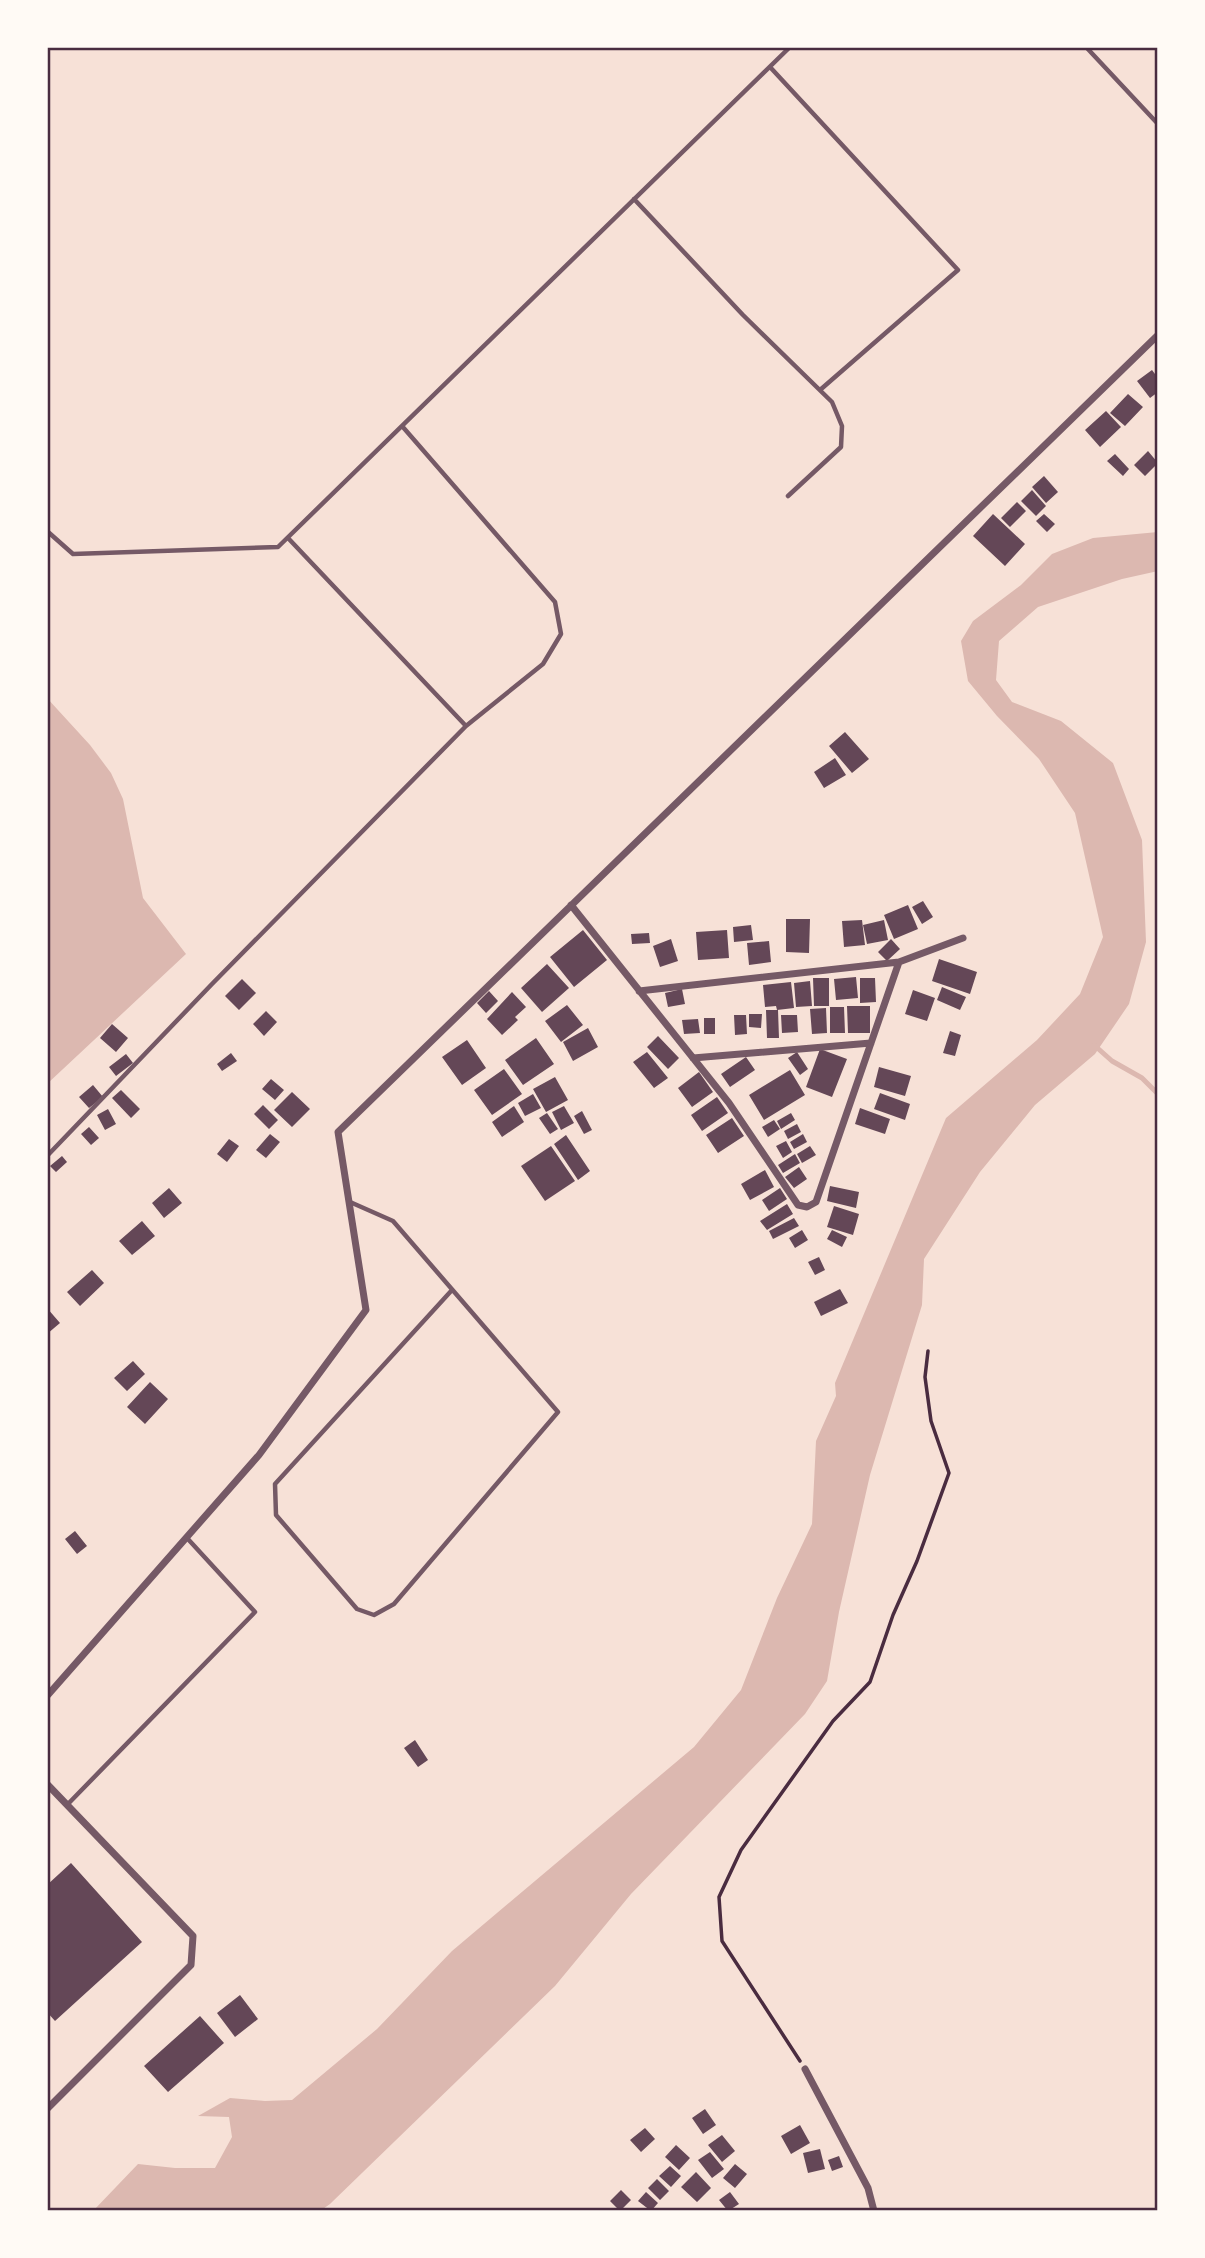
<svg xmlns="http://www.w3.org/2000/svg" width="1205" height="2258" viewBox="0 0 1205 2258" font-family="Literata,serif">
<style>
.water{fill:#dcb8b0}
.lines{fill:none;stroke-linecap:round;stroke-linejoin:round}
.stream{stroke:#dcb8b0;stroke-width:5}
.building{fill:#644757}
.path{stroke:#4a2c40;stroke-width:3.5}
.service{stroke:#755966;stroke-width:4.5}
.minor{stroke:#755966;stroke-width:7}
.neatline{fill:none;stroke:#4a2c40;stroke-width:2.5}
</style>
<rect width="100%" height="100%" fill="#f7e1d7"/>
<!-- water -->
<path class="water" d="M1158,532V571L1122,579L1038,607L999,641L996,680L1012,702L1061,721L1113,763L1142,840L1146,942L1129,1004L1095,1054L1035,1105L980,1172L924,1259L922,1305L870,1475L839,1612L827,1681L805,1714L631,1894L555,1986L330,2204L320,2211H93L138,2164L175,2168H215L232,2137L229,2117L198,2116L230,2098L265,2101L292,2100L377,2029L452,1951L694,1747L741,1690L777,1598L812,1524L816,1441L836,1396L835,1383L946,1118L1037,1040L1080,994L1103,937L1075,813L1039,759L997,716L968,681L961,641L973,621L1021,585L1052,554L1093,538Z
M47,698L90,745L111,773L123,799L143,898L186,954L47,1084Z"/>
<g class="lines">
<!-- stream -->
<path class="stream" d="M1094,1045L1112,1061L1142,1078L1158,1094"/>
</g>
<!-- building -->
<path class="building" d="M1152,370L1158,378V392L1150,398L1137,381Z
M1128,394L1143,407L1125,426L1110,413Z
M1106,411L1121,427L1100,447L1085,430Z
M1148,451L1158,463L1145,476L1134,465Z
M1115,454L1129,469L1123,476L1107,461Z
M1044,476L1058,492L1046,503L1032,487Z
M1032,490L1046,506L1036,516L1021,501Z
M1017,502L1026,511L1010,527L1001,518Z
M993,514L1025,544L1005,566L973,536Z
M1044,514L1055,524L1047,532L1036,521Z
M845,732L869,759L852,773L829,746Z
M835,758L846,775L824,788L814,772Z
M923,901L933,917L922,924L912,907Z
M908,905L918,929L894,939L884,915Z
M786,919H810L809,953L786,952Z
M862,920L865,945L844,947L842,921Z
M884,920L888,940L867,944L863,925Z
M751,925L753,940L734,942L733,927Z
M583,930L607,960L574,987L550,957Z
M727,930L729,958L698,960L696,932Z
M649,933L650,943L632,944L631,934Z
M671,939L678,961L660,967L653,946Z
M891,939L900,949L887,961L878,952Z
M769,941L771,962L749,965L747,943Z
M939,959L977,972L970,994L932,981Z
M547,964L569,988L542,1012L521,988Z
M856,977L858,998L836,1000L834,979Z
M813,978H829V1006H814Z
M860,978H875L876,1002L860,1003Z
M242,979L256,993L239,1010L225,996Z
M810,981L812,1006L796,1007L794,983Z
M791,982L794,1008L777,1010L776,1006L765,1007L763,985Z
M942,987L966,997L960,1010L937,1000Z
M682,989L685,1004L668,1007L665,993Z
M913,990L935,998L927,1021L905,1014Z
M489,991L498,1001L486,1013L477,1003Z
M512,992L526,1007L515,1017L518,1020L502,1035L487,1019Z
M567,1005L583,1025L561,1042L545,1021Z
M847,1006H870V1033H848Z
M830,1007H844L845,1033H830Z
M826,1008L827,1033L812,1034L810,1009Z
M766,1010H778L779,1038H767Z
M266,1011L277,1022L264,1036L253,1024Z
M749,1014H762L761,1028L749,1027Z
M734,1015H746L747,1034L735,1035Z
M781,1015H797L798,1032L782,1033Z
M704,1018H715V1034H704Z
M698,1019L700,1033L684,1034L682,1020Z
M112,1024L128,1038L116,1052L100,1038Z
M588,1028L598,1047L573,1061L563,1042Z
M950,1031L961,1035L955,1056L943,1053Z
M658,1036L679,1058L668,1069L647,1047Z
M536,1038L554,1064L523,1085L505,1060Z
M467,1040L486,1068L462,1085L442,1057Z
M820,1049L847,1059L832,1097L806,1087Z
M647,1052L668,1078L654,1088L633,1062Z
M797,1052L808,1069L800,1075L788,1058Z
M231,1053L237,1061L222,1071L217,1064Z
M126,1054L133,1063L116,1076L109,1067Z
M746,1057L755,1070L730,1087L721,1074Z
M879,1067L911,1076L905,1096L874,1087Z
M504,1069L522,1094L492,1115L474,1090Z
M790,1070L805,1095L764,1120L749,1095Z
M699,1072L713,1092L692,1107L678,1088Z
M555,1077L568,1100L546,1112L533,1089Z
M271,1079L284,1090L275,1100L262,1089Z
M93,1085L103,1097L89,1108L79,1097Z
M121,1090L140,1109L131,1118L112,1098Z
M292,1092L310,1109L292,1127L274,1110Z
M880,1093L910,1104L905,1120L874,1109Z
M533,1094L541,1108L525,1116L518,1103Z
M717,1097L728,1113L702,1131L691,1115Z
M263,1105L278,1120L269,1129L254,1114Z
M514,1106L524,1122L502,1137L492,1122Z
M564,1106L574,1123L561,1130L552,1112Z
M860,1108L890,1119L885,1134L855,1124Z
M108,1109L116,1124L105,1130L97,1115Z
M582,1111L592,1130L584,1134L574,1116Z
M547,1113L558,1129L550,1134L539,1118Z
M791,1113L795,1120L781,1129L777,1121Z
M732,1118L744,1136L718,1153L706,1135Z
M774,1120L780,1129L768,1137L762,1127Z
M797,1124L801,1132L788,1139L784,1131Z
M89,1127L99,1138L91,1145L81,1134Z
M270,1134L280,1142L266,1158L256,1150Z
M803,1134L807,1142L794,1149L790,1142Z
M566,1135L590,1171L578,1180L554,1144Z
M229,1139L239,1146L227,1162L217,1154Z
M786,1141L792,1152L783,1158L776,1146Z
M551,1146L575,1181L545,1201L521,1166Z
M810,1146L816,1155L802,1163L797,1154Z
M795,1154L800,1163L783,1173L778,1165Z
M62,1156L67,1162L56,1172L50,1166Z
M799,1167L807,1179L794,1188L785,1177Z
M765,1170L774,1187L750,1200L741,1184Z
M830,1186L859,1192L856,1208L827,1201Z
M169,1188L182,1203L164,1218L152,1203Z
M780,1188L787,1199L769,1211L762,1200Z
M787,1204L793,1214L767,1230L760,1221Z
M834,1206L859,1214L853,1235L827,1227Z
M794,1218L799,1226L773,1239L769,1231Z
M142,1221L155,1236L132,1255L119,1241Z
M802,1230L808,1240L795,1248L789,1238Z
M832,1230L847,1237L842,1247L827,1239Z
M819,1257L825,1270L815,1275L808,1262Z
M92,1270L104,1283L80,1306L67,1292Z
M840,1289L848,1303L821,1316L814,1302Z
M47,1308L60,1323L47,1334Z
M133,1361L145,1374L127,1391L114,1378Z
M150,1382L168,1399L145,1424L127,1407Z
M75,1531L87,1546L77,1554L65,1539Z
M415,1740L428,1760L418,1767L404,1748Z
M71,1863L142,1942L55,2021L47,2012V1885Z
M240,1995L258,2019L235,2037L217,2013Z
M200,2016L224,2043L168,2092L144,2066Z
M705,2109L716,2125L703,2134L692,2118Z
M800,2125L810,2143L791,2154L781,2136Z
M645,2128L655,2139L641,2152L630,2140Z
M722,2135L735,2151L722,2162L708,2145Z
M676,2145L690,2158L679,2170L665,2157Z
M820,2149L825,2169L808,2173L803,2153Z
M710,2152L724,2169L712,2178L698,2160Z
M839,2156L843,2167L832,2171L828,2160Z
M735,2164L747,2174L735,2188L723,2178Z
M670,2166L681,2176L671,2187L659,2176Z
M696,2172L711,2188L697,2202L681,2187Z
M657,2179L669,2191L660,2200L648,2188Z
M621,2190L631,2200L620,2211L610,2201Z
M646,2192L658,2203L651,2211L638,2201Z
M730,2192L739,2204L728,2211L719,2200Z"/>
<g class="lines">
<!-- path -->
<path class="path" d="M800,2061L722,1941L719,1897L741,1850L833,1721L870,1682L893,1615L917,1561L949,1473L931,1421L925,1377L928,1351"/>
<!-- service -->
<path class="service" d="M1086,47L1158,124
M770,67L958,270L820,390
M634,199L743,315L832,402L842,426L841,447L788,496
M402,426L555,602L561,634L543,664L466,726
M47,531L73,554L278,547L790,47
M47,1156L212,984L466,726L288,538
M350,1202L393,1221L558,1412L394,1604L374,1615L357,1609L276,1515L275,1484L452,1290
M67,1805L255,1612L187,1538"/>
<!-- minor -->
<path class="minor" d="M571,905L729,1103L798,1205L807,1207L816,1202L899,962L639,991
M899,962L963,938
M693,1058L871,1043
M47,1696L259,1455L366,1310L338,1132L1158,335
M47,1784L193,1936L191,1965L47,2109
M805,2069L868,2188L874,2211"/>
</g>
<!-- border -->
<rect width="1205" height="2258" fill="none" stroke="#fffaf5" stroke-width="98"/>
<rect x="49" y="49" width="1107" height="2160" class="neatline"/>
</svg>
